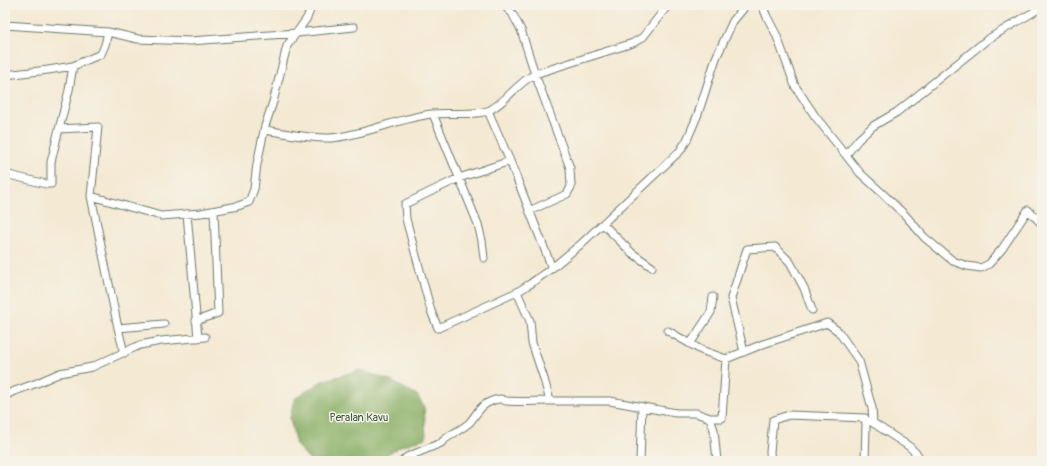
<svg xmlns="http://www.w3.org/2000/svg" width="1047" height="466" viewBox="0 0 1047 466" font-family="Pangolin,sans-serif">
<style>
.forest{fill:#84ab61;stroke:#52744a}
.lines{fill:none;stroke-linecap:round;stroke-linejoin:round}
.minor-casing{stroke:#6a796c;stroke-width:9}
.minor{stroke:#fff;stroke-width:7}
.labels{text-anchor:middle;stroke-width:3;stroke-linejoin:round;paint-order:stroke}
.park-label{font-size:11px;fill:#3a5840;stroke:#f7f3e8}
</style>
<rect width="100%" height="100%" fill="#f7f3e8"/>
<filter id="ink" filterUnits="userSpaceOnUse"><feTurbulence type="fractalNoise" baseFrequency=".025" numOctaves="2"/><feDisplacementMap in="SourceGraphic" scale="8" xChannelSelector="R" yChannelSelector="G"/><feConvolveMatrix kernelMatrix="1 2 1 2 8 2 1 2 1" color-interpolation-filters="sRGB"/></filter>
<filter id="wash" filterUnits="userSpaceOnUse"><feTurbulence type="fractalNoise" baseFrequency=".012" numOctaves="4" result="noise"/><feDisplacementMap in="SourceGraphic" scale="16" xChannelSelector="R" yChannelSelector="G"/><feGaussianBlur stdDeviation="0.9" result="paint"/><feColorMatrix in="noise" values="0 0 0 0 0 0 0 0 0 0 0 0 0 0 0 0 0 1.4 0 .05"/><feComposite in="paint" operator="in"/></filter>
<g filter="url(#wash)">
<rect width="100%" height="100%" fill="#f4e9d3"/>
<!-- forest -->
<path class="forest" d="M360,370L389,380L417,395L424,407L426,438L401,446L384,456L368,461H311L296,445L293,432L290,418L294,399L322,381Z"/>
</g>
<g filter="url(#ink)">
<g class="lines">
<defs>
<path id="minor" d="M503,5L512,13L521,30L535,74L570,168L571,187L567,194L529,211
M762,5L767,17L776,34L795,86L815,116L860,173L882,193L906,216L924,237L953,261L967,266L981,268L989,264L1002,249L1028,210L1042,224
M5,25L108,32
M5,75L48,70L73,66L101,54L105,45L108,32L138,39L191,41L297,33L354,27
M488,111L510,161L459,178L405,204L406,219L431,311L438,328L517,292
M433,114L478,224L482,241L484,258
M59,129L69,90L73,66
M265,130C286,133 309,139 331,138C366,135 398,118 432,114C447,112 478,116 490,110C507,101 517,83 535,74L633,43L643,37L668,5
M846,155L858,140L873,126L897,112L988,39L1042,7
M510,161L552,268
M5,174L46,184H51V162L59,129L98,127L91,196L118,328
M91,196L161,216L201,213L238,206L249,202L254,189L257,164L265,126L273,102L287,46L307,18L312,5
M187,214L198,338
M603,224L632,253L652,267
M196,321L218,313L214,211
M668,331L701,350L726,359
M690,344L711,312L713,297
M744,352L731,298L747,249L775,247L790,262L804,288L812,310
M124,353L118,328L164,324
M5,396L12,392L37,383L60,373L92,367L140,345L161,341L205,337
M710,418H722L726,359L763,344L827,323L838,331L859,361L872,408L873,423
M870,421L910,447L923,461
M403,461L407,457L441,443C449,434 460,431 469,423C474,418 477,411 483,406C486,403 495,399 500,399C502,399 504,400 506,401C520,402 536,401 550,401
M640,461L642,407
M717,461L714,430L710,418L696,413H676L610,401H550L544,379L532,343L530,321L517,292L530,284L552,268L581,244L680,151L687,140L698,114L716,58L733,21L743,9L744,5
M771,461L770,452L773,420L789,415L865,418L866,425L865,461"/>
</defs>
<!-- minor casing -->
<use href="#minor" class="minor-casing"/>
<!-- minor -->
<use href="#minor" class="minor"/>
</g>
</g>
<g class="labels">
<!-- park labels -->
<g class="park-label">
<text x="359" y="421">Peralan Kavu</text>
</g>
</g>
<!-- margin -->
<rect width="1047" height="466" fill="none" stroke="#f7f3e8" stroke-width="20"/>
</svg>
